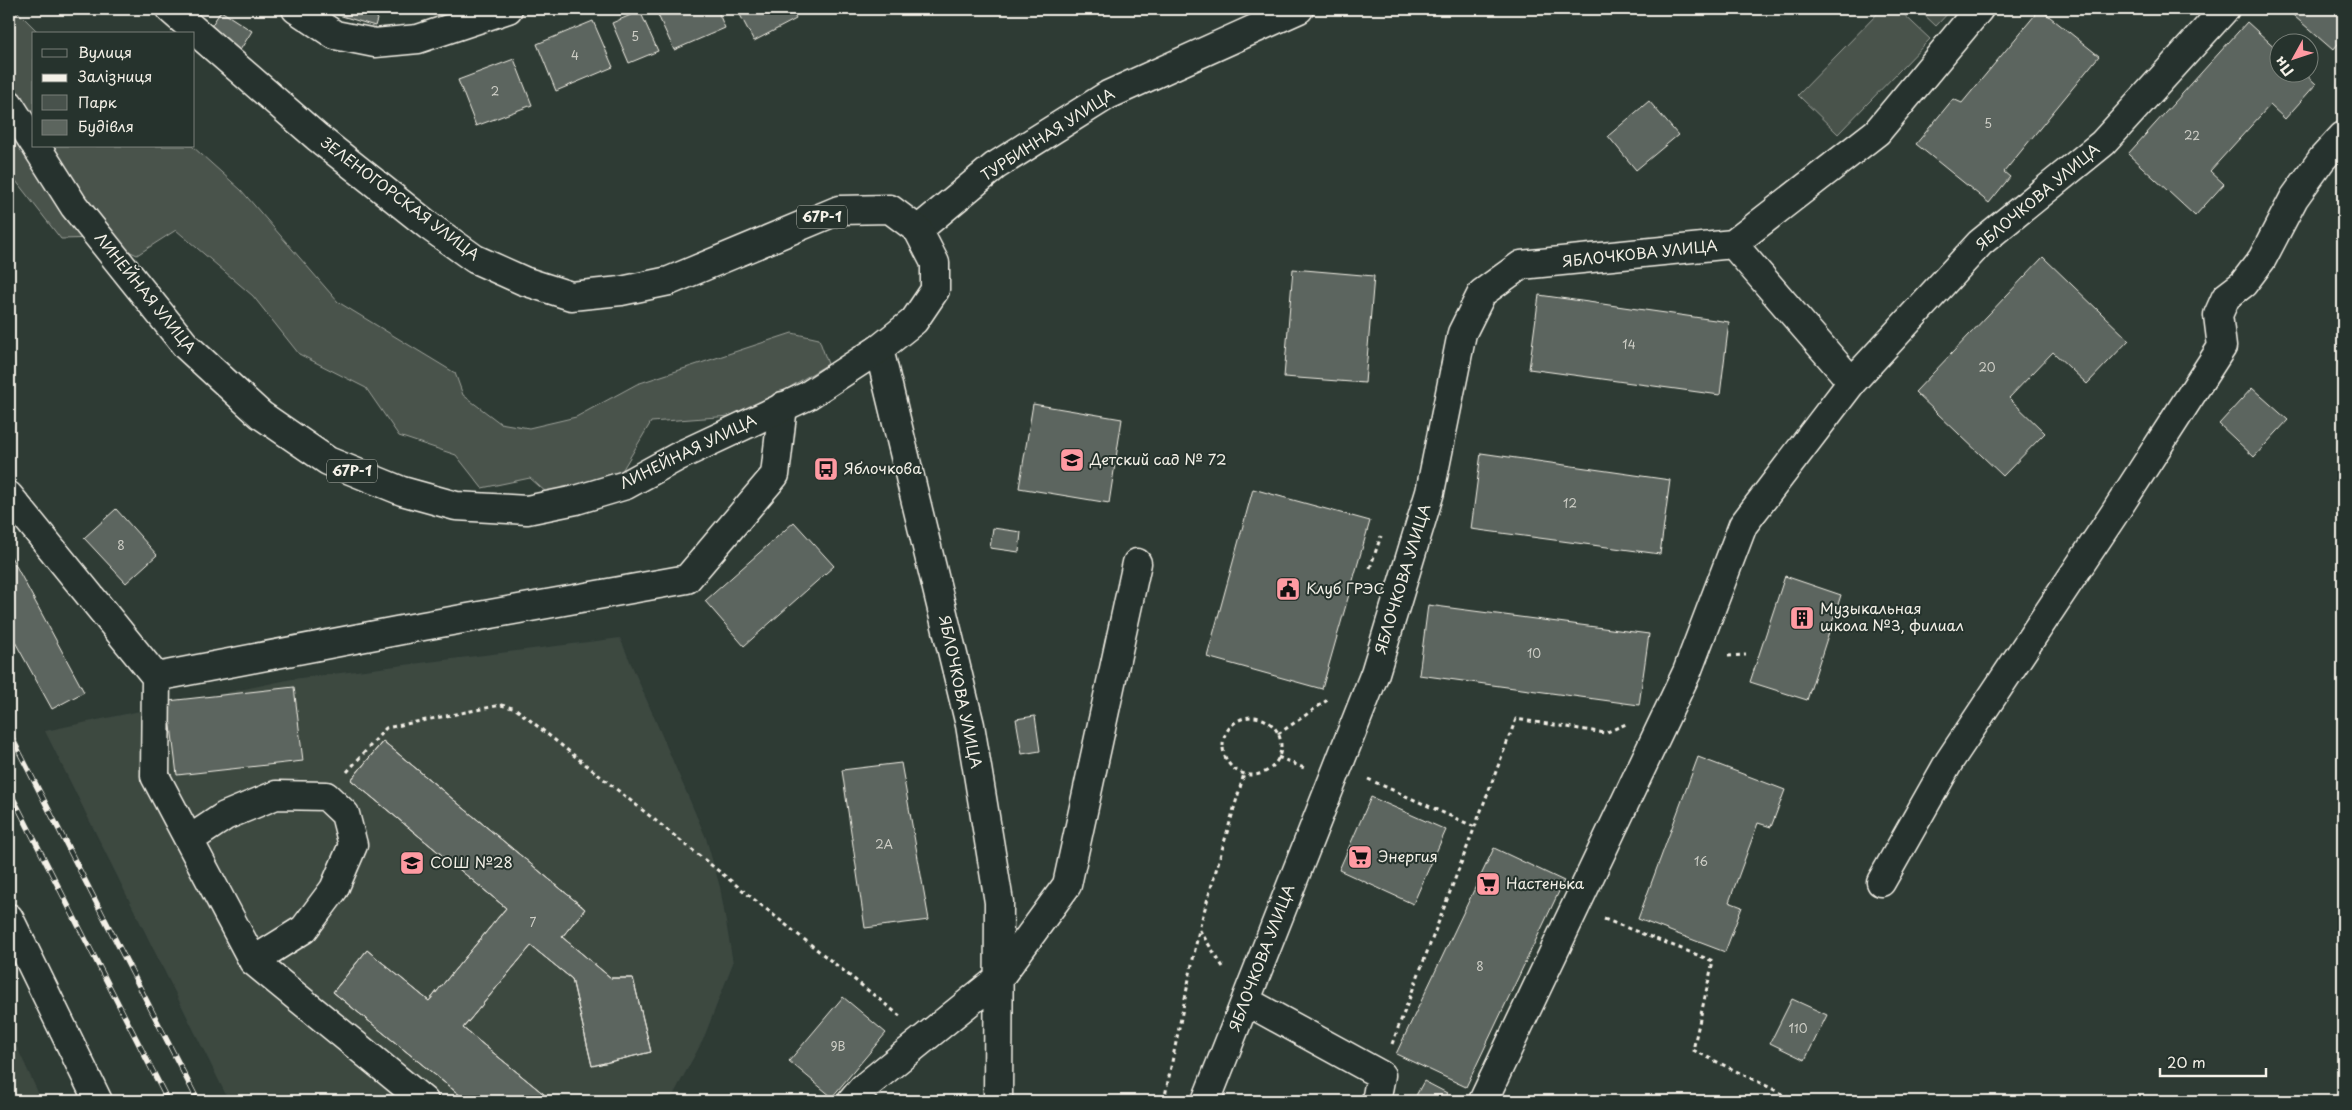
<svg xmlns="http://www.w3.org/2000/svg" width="2352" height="1110" viewBox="0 0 2352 1110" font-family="'Playpen Sans',sans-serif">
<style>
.built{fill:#3c4841}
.green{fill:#48524c;stroke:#9ea29a}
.building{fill:#5c655e;stroke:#f4f1e8}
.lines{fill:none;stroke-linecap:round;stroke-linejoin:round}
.minor-casing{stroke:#f4f1e8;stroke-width:31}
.major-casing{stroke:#f4f1e8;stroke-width:31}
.path{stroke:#f4f1e8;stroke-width:3;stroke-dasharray:4 4;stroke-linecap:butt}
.minor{stroke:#26332d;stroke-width:28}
.major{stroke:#26332d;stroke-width:28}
.rail-casing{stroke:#f4f1e8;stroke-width:5.5}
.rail{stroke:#26332d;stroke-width:4;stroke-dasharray:11;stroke-linecap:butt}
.labels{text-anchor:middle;stroke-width:4;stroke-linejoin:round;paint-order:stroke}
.number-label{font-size:12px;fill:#cecec6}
.shield{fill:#26332d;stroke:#b6b8b0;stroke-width:1}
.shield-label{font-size:14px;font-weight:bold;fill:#f4f1e8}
.street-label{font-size:15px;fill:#f4f1e8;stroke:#26332d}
.poi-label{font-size:15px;fill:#f4f1e8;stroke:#26332d;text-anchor:start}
</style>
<rect width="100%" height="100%" fill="#2e3b34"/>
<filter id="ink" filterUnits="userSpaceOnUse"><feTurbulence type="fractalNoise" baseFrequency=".02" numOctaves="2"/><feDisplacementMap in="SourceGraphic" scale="10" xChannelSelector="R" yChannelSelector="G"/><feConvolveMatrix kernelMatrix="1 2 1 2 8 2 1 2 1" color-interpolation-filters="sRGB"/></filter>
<g filter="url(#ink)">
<!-- built -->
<path class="built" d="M620,638L706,838L720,887L733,963L703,1040L670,1101H229L45,731L292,679Z
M9,1030L42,1101H9Z"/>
<!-- green -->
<path class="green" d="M9,9H15L40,34H34V146H192L241,190L338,302L455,373L463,395L500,423L529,428L576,417L637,384L792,333L819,339L828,364L744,415L651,422L613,486L565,509L530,478L482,488L456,455L399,436L366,388L299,354L253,296L176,230L137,255L101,238L61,239L9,172Z
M1882,9H1898L1930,39L1838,134L1798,95Z
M1918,9H1952L1936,26Z"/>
<!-- building -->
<path class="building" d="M322,9H380L375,26L322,10Z
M671,9H717L725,28L674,50L658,15Z
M737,9H791L796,19L754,41Z
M2040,9L2099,56L2004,172L2010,177L1989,203L1916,144L1953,99L1962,103Z
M2286,9H2343V38L2333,50Z
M221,11L252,31L237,55L206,34Z
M640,11L658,51L629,63L612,23Z
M593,21L613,67L556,91L537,44Z
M2247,22L2280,52V72H2303L2316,84L2285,119L2270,105L2210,171L2224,184L2195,216L2128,154Z
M514,59L532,105L476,126L458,80Z
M1649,101L1678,135L1636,170L1608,136Z
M2043,257L2129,340L2087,384L2053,352L2009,398L2045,433L2003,476L1915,392Z
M1293,269L1374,276L1365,383L1284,377Z
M1539,295L1729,322L1720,395L1529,369Z
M2252,388L2288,420L2254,457L2219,424Z
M1033,404L1122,419L1109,503L1019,488Z
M1481,453L1670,480L1660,554L1471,529Z
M1253,489L1370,521L1322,689L1207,657Z
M116,509L157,555L126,583L84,538Z
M794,522L834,566L744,646L705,601Z
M993,528L1021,532L1019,552L990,548Z
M9,553L84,692L52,709L9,631Z
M1785,576L1841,595L1807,700L1750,682Z
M1428,605L1649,634L1639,705L1419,675Z
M294,687L303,761L177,775L168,701Z
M1035,716L1040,751L1022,754L1016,719Z
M383,741L585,909L562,937L611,978H633L651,1052L592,1066L572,979L531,946L463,1028L545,1095L540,1101H467L333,992L367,950L429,1001L506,908L351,780Z
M383,741L585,909L562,937L611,978H633L651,1052L592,1066L572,979L531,946L463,1028L545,1095L540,1101H467L333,992L367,950L429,1001L506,908L351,780Z
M1698,757L1785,790L1771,827L1758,823L1729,902L1742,907L1725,952L1638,919Z
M901,763L929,920L865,928L842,770Z
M1371,797L1446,830L1413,904L1339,870Z
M1494,848L1564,881L1466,1087L1396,1054Z
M843,997L886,1033L832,1097L789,1061Z
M1792,999L1827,1015L1805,1060L1770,1043Z
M1424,1081L1447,1093L1443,1101H1413Z"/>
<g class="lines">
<defs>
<path id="minor" d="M296,9L335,35L375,43L418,39L508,9
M918,230L995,166L1108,95L1299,9
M1733,244L1852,382L1980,243L2103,143L2225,9
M879,349L970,725L999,902L998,1101
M9,496L156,677
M189,840L225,816L276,795L326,796L345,814L353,845L334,889L304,929L253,961
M1881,882L1950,760L2114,514L2222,347L2218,315L2226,297L2243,284L2262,259L2294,198L2322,159L2343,136
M9,918L98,1101
M1246,1001L1381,1075L1376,1101
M424,1101L253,961L155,776L156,677L412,628L687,579L775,475L783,406
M852,1101L863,1088L999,978L1067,885L1137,563
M1206,1101L1375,673L1430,492L1462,333L1482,293L1521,265L1733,244L1877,132L1979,9
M1483,1101L1687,672L1743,525L1852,382"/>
<path id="major" d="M9,104L34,143
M36,146L74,206L186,346L261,415L328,461L402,491L456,506L527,510L576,500L626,485L679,456L807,396L879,349L914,321L935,290V263L918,230L890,209L839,210L669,281L621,291L571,296L524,281L475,259L429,226L317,137L170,9"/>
</defs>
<!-- minor casing -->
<use href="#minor" class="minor-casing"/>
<!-- major casing -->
<use href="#major" class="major-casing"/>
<!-- path -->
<path class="path" d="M1370,568L1381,536
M1728,656L1746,655
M1223 746a29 29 0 1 1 58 0a29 29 0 1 1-58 0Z
M1278,734L1329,699
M1278,757L1304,768
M347,772L386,728L501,705L516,709L900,1016
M1368,779L1475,827
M1604,919L1713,961L1693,1050L1793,1099V1101
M1223,967L1199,929L1244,774
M1392,1044L1516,719L1605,733L1626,724
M1164,1101L1199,930"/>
<!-- minor -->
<use href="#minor" class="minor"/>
<!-- major -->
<use href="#major" class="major"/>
<defs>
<path id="rail" d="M9,732L198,1101
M9,790L168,1101"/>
</defs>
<!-- rail casing -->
<use href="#rail" class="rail-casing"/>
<!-- rail -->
<use href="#rail" class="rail"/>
</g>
</g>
<!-- icons -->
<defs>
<symbol id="school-square" viewBox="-11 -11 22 22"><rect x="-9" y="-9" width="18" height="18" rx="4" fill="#ff9aa2" stroke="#26332d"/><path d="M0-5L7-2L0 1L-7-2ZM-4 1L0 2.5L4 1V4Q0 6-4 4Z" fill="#111"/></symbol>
<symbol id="bus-square" viewBox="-11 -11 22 22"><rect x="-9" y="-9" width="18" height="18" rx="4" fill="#ff9aa2" stroke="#26332d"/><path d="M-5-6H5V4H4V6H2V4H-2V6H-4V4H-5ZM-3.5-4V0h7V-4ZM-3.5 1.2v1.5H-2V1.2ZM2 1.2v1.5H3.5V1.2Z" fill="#111"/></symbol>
<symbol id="civic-square" viewBox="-11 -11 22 22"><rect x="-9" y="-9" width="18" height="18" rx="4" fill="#ff9aa2" stroke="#26332d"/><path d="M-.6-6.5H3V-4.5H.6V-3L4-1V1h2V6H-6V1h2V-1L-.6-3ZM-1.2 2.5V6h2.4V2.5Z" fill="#111"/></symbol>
<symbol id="building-square" viewBox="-11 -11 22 22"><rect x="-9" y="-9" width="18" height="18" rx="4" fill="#ff9aa2" stroke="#26332d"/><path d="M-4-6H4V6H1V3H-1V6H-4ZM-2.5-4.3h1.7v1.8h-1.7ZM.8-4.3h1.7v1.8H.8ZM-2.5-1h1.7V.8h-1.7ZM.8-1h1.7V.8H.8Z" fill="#111"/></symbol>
<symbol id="supermarket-square" viewBox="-11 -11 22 22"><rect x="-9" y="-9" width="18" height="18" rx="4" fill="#ff9aa2" stroke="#26332d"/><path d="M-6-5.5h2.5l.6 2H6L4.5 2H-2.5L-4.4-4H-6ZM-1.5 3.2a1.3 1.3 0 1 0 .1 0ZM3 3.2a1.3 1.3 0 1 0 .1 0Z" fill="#111"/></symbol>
</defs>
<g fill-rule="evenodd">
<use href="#school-square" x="1058" y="446" width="28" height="28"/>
<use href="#bus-square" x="812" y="455" width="28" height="28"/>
<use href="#civic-square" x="1274" y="575" width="28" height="28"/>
<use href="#building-square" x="1788" y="604" width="28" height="28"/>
<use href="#supermarket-square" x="1346" y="843" width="28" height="28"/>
<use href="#school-square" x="398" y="849" width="28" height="28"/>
<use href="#supermarket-square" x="1474" y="870" width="28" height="28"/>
</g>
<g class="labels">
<!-- number labels -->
<g class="number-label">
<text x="635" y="41">5</text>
<text x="575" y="60">4</text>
<text x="495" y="96">2</text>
<text x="1988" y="128">5</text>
<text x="2192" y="140">22</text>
<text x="1629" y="349">14</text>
<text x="1987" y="372">20</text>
<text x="1570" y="508">12</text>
<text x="121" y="550">8</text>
<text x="1534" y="658">10</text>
<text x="884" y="849">2А</text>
<text x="1701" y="866">16</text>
<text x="533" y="927">7</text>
<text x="1480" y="971">8</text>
<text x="1798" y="1033">110</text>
<text x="838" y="1051">9В</text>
</g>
<!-- shield labels -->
<g class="shield">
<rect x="797" y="205.5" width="50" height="23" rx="4"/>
<rect x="327" y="459.5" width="50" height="23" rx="4"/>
</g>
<g class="shield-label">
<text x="822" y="222">67Р-1</text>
<text x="352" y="476">67Р-1</text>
</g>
<!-- street labels -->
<g class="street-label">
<text transform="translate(1048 135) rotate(-33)" y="5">ТУРБИННАЯ УЛИЦА</text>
<text transform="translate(2038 197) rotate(-40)" y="5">ЯБЛОЧКОВА УЛИЦА</text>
<text transform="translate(400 199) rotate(37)" y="5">ЗЕЛЕНОГОРСКАЯ УЛИЦА</text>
<text transform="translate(1640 254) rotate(-6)" y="5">ЯБЛОЧКОВА УЛИЦА</text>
<text transform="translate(145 293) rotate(51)" y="5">ЛИНЕЙНАЯ УЛИЦА</text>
<text transform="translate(688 452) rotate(-26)" y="5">ЛИНЕЙНАЯ УЛИЦА</text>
<text transform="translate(1403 579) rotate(-73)" y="5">ЯБЛОЧКОВА УЛИЦА</text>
<text transform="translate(960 692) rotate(78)" y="5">ЯБЛОЧКОВА УЛИЦА</text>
<text transform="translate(1262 958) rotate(-69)" y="5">ЯБЛОЧКОВА УЛИЦА</text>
</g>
<!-- poi labels -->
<g class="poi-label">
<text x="1090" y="465">Детский сад № 72</text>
<text x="844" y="474">Яблочкова</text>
<text x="1306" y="594">Клуб ГРЭС</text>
<text x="1820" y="614">Музыкальная<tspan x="1820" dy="17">школа №3, филиал</tspan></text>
<text x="1378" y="862">Энергия</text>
<text x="430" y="868">СОШ №28</text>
<text x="1506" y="889">Настенька</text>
</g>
</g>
<!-- margin -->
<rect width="2352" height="1110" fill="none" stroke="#26332d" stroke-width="30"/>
<rect x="15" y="15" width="2322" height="1080" fill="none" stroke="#f4f1e8" stroke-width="2" filter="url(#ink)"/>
<!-- legend -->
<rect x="32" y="32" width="162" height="115" fill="#26332d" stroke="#787f78"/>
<rect x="42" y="49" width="25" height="8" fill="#26332d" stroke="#787f78"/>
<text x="78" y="58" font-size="15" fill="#f4f1e8">Вулиця</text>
<rect x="42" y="74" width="25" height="8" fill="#f4f1e8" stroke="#787f78"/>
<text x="78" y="82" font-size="15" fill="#f4f1e8">Залізниця</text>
<rect x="42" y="95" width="25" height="15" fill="#48524c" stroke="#787f78"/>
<text x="78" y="108" font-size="15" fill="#f4f1e8">Парк</text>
<rect x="42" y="120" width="25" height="15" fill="#5c655e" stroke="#787f78"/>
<text x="78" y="132" font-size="15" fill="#f4f1e8">Будівля</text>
<!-- north arrow -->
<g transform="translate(2294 58) rotate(230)"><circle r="24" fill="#26332d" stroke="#787f78"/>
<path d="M0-4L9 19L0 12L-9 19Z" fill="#ff9aa2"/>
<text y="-8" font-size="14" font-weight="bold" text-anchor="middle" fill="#f4f1e8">Пн</text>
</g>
<!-- scale -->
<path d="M2160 1068v8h106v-8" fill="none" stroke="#f4f1e8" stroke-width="2.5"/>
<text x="2167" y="1068" font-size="15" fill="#f4f1e8" stroke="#26332d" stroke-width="4" paint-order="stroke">20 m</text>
</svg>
